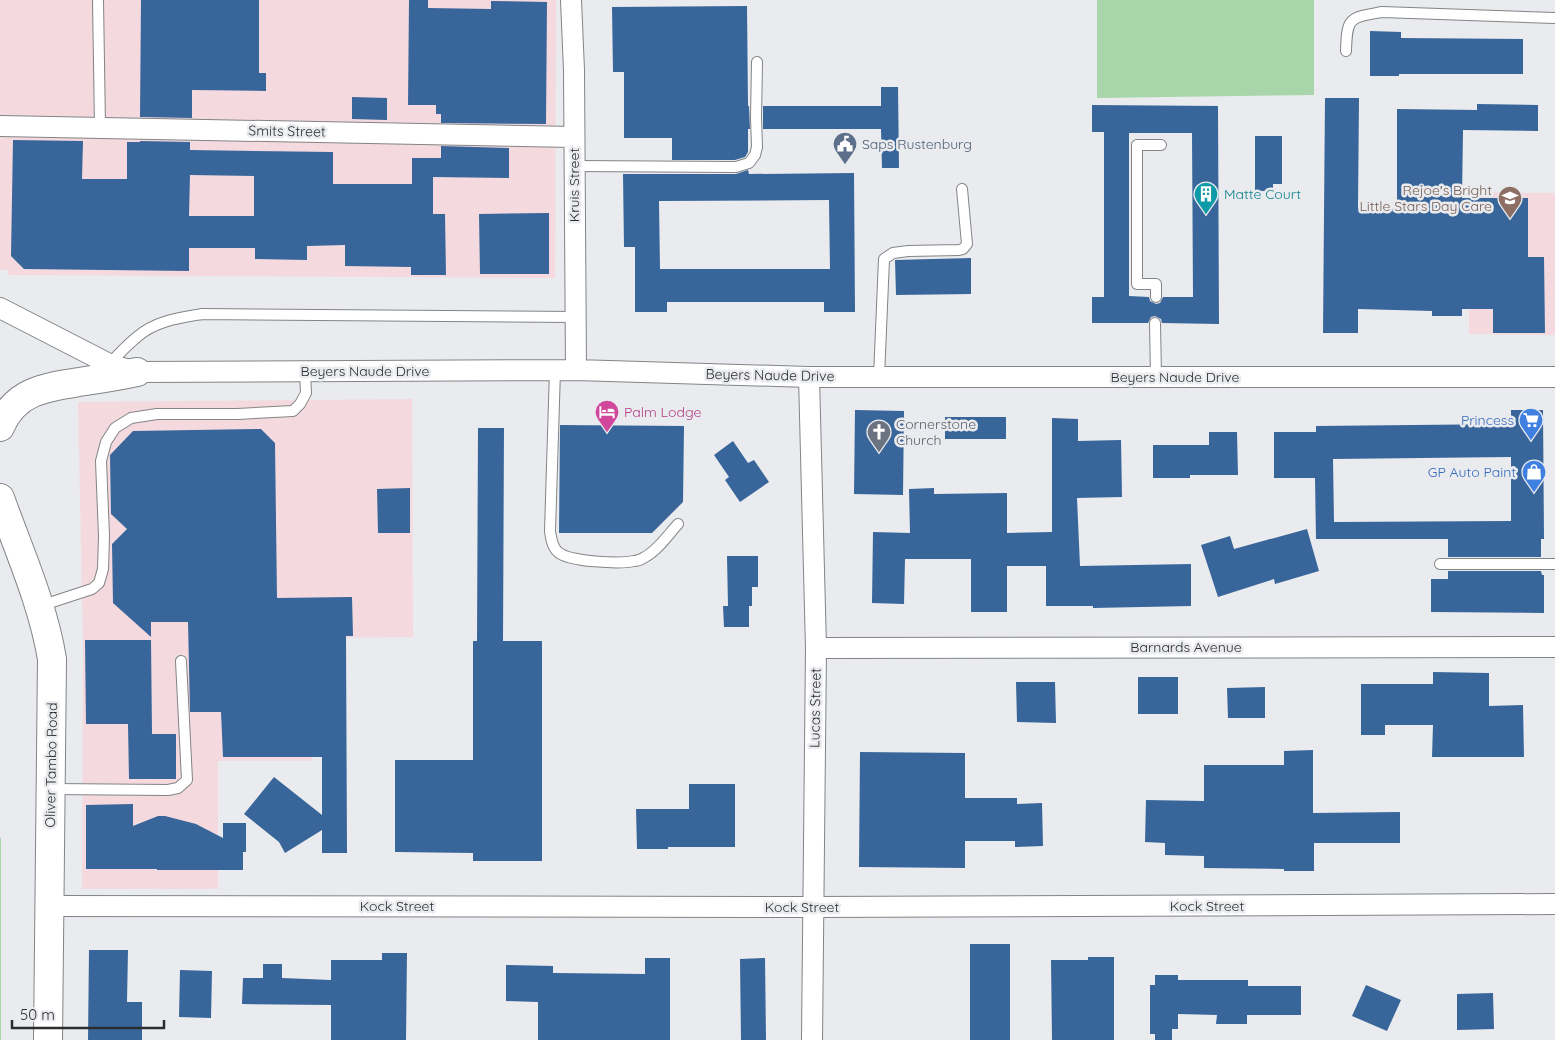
<svg xmlns="http://www.w3.org/2000/svg" width="1555" height="1040" viewBox="0 0 1555 1040" font-family="Quicksand,sans-serif">
<style>
.commercial{fill:#f4d9de}
.green{fill:#a8d5a9}
.building{fill:#38659a;fill-rule:evenodd}
.lines{fill:none;stroke-linecap:round;stroke-linejoin:round}
.lane-casing{stroke:#828486;stroke-width:12}
.street-casing{stroke:#828486;stroke-width:22}
.secondary-casing{stroke:#828486;stroke-width:30}
.lane{stroke:#fff;stroke-width:10}
.street{stroke:#fff;stroke-width:20}
.secondary{stroke:#fff;stroke-width:28}
.labels{text-anchor:middle;stroke-width:5;stroke-linejoin:round;paint-order:stroke}
.street-label{font-size:14px;fill:#2c2d2e;stroke:#e9ebee}
.service-label{font-size:14px;fill:#4e5e75;stroke:#e9ebee;text-anchor:start}
.education-label{font-size:14px;fill:#785e54;stroke:#e9ebee;text-anchor:end}
.culture-label{font-size:14px;fill:#0d838f;stroke:#e9ebee;text-anchor:start}
.hotel-label{font-size:14px;fill:#b23c85;stroke:#e9ebee;text-anchor:start}
.shop-label{font-size:14px;fill:#366cbe;stroke:#e9ebee;text-anchor:end}
.worship-label{font-size:14px;fill:#5b616d;stroke:#e9ebee;text-anchor:start}
</style>
<rect width="100%" height="100%" fill="#e9ebee"/>
<!-- commercial -->
<path class="commercial" d="M0,0H556L555,278L8,275V270H0Z
M1469,192L1555,193V335L1469,334Z
M412,399L413,637L312,638V761H218V889H82L83,641L78,402Z"/>
<!-- green -->
<path class="green" d="M1097,0H1314V95L1097,98Z
M0,838H1V1040H0Z"/>
<!-- building -->
<path class="building" d="M141,0H259V73H266V91L192,90V118L140,117Z
M409,0H428V8L491,9V1L547,2L546,124L441,123V114H436V105H408Z
M747,6L748,106H749L750,129H748V152L745,157L735,160H672V138H624V72H613L612,7Z
M1370,31L1401,32V38L1523,39V74H1399V76H1370Z
M881,87H898L899,168H882L881,129H763V106H881Z
M352,97L387,98V120L352,119Z
M1325,98H1359L1358,208L1397,209V109L1477,110V104L1538,105V131L1463,130L1462,198H1528V257H1544L1545,333H1493V309H1462V316H1432V311L1358,309V333H1323Z
M1092,105L1218,106L1219,324L1162,323L1161,319L1155,316L1151,317L1148,323H1092V297H1104V132H1092ZM1129,133H1192L1193,297H1163L1160,303L1156,304L1150,301L1149,297L1129,296Z
M1255,136H1282V184H1273V191H1255Z
M13,140L83,141L82,179H127V142H140V141L190,142V150L333,152V184H412V158H441V146L509,148V178L433,177V214H445L446,275H411V267L345,266V245L307,246V260L255,259V248H189V271L24,269L11,256ZM190,175L254,176V216H189Z
M748,170L749,174L854,173L855,312H824V302H667V312H635V247H624L623,174H736ZM829,200L830,269H660L659,201Z
M549,213V274H480L479,214Z
M971,258V294L896,295L895,260Z
M855,410L904,411L903,495L854,494Z
M1511,410H1543L1544,539H1541V557H1448V539H1316L1315,478H1274V432H1316V426L1511,424ZM1511,457V521L1334,522L1333,459Z
M945,417H1006V439H945Z
M1052,418L1078,419V441L1121,440L1122,497L1077,498L1080,566L1191,564V606L1093,608V606H1046V566H1007V612H971V559H905L904,604L872,603L873,532L910,533L909,489L934,488V494L1007,493V533L1052,532Z
M560,425L684,426L683,502L652,533H559Z
M478,428H504L503,641H542V861H473V853L395,852V760H473V641H477Z
M261,429L275,443L277,598L352,597L353,636H346L347,853H322V830L285,853L279,842L244,814L274,777L322,815V757H223L221,712H190L188,622H151V637L113,603L112,544L127,529L111,514L110,455L133,431Z
M1209,432H1237L1238,475H1190V478H1153V445H1209Z
M733,441L748,463L754,460L769,482L740,502L725,480L729,477L714,455Z
M410,488V533H378L377,489Z
M1307,529L1319,571L1275,584L1274,579L1218,597L1201,545L1230,536L1234,549Z
M727,556H758V587H752V606H749V627H724L723,606H728Z
M1448,571H1541L1542,575H1544V613L1431,612V579H1448Z
M85,640H151L152,734H176V779H129L128,724H86Z
M1433,672L1489,673V706L1523,705L1524,757H1432L1433,725H1385V735H1361V684H1433Z
M1138,677H1178V714H1138Z
M1016,682H1055L1056,723L1017,722Z
M1265,687V718H1228L1227,688Z
M1313,750V813L1400,812V843H1314V871H1284V869L1204,868V856L1165,855V843L1145,842L1146,800L1204,801V765H1284V751Z
M860,752L965,753V798H1017V804L1042,803L1043,846L1015,847V841H965V868L859,867Z
M689,784H735V847H668V849H637L636,809H689Z
M133,804V826L158,816H165L196,824L223,838V823H246V852H243V870H157V869H86V805Z
M970,944H1010V1040H970Z
M89,950H128L127,1002H142V1040H88Z
M382,953H407L406,1040H331V1005L242,1004L243,978H263V964H282V978L331,980V960H382Z
M1088,957H1114V1040H1052L1051,960H1088Z
M645,958H670V1040H538V1002L506,1001V965L553,966V973L645,974Z
M765,958L766,1040H741L740,959Z
M180,970L212,971L211,1018L179,1017Z
M1155,975H1178V980H1248V986H1301V1015H1247V1024H1216L1217,1015L1178,1014V1029H1172V1040H1155V1034H1150V985H1155Z
M1366,985L1401,1000L1387,1031L1352,1016Z
M1493,993L1494,1029L1457,1030V994Z"/>
<g class="lines">
<defs>
<path id="lane" d="M98,0L100,127
M1346,51C1347,17 1349,18 1382,12L1555,18
M574,166L736,167L749,163L755,155L757,147L756,117L757,62
M1156,297V284H1137V145H1161
M1155,323L1156,377
M109,364C118,355 127,345 137,337C155,321 179,318 202,314L576,317
M555,370L550,531C551,538 552,547 558,552C569,562 620,564 634,561C638,561 642,559 645,557C658,550 668,535 678,524
M879,377L884,259L893,253L908,251L959,250L963,249L967,244L962,189
M1440,564H1555
M40,606L92,589L99,583L103,569L104,536L101,461L106,442L115,428L131,418L157,414H237L293,411L300,404L306,393L305,372
M52,789L168,790L178,788L187,780L181,661"/>
<path id="street" d="M571,0L574,70L576,370
M0,126L574,137
M0,308L109,364L137,372L576,370L809,377H1555
M809,377L816,648L812,1040
M816,648L1555,647
M49,906L812,907L1555,904"/>
<path id="secondary" d="M0,427C15,391 46,387 79,382C99,379 118,376 137,372
M0,498C19,551 43,604 52,659L48,1040"/>
</defs>
<!-- lane casing -->
<use href="#lane" class="lane-casing"/>
<!-- street casing -->
<use href="#street" class="street-casing"/>
<!-- secondary casing -->
<use href="#secondary" class="secondary-casing"/>
<!-- lane -->
<use href="#lane" class="lane"/>
<!-- street -->
<use href="#street" class="street"/>
<!-- secondary -->
<use href="#secondary" class="secondary"/>
</g>
<!-- icons -->
<defs>
<symbol id="civic-pin" viewBox="-11 -11 22 30"><path d="M0 17L-7.5 6A9.5 9.5 0 1 1 7.5 6Z" fill="#5c6f8a" stroke="#e9ebee"/><path d="M-.6-6.5H3V-4.5H.6V-3L4-1V1h2V6H-6V1h2V-1L-.6-3ZM-1.2 2.5V6h2.4V2.5Z" fill="#fff"/></symbol>
<symbol id="building-pin" viewBox="-11 -11 22 30"><path d="M0 17L-7.5 6A9.5 9.5 0 1 1 7.5 6Z" fill="#0f9aa8" stroke="#e9ebee"/><path d="M-4-6H4V6H1V3H-1V6H-4ZM-2.5-4.3h1.7v1.8h-1.7ZM.8-4.3h1.7v1.8H.8ZM-2.5-1h1.7V.8h-1.7ZM.8-1h1.7V.8H.8Z" fill="#fff"/></symbol>
<symbol id="school-pin" viewBox="-11 -11 22 30"><path d="M0 17L-7.5 6A9.5 9.5 0 1 1 7.5 6Z" fill="#8d6e63" stroke="#e9ebee"/><path d="M0-5L7-2L0 1L-7-2ZM-4 1L0 2.5L4 1V4Q0 6-4 4Z" fill="#fff"/></symbol>
<symbol id="hotel-pin" viewBox="-11 -11 22 30"><path d="M0 17L-7.5 6A9.5 9.5 0 1 1 7.5 6Z" fill="#d1479c" stroke="#e9ebee"/><path d="M-6-4.5h1.5V1H6V5H4.5V3h-9V5H-6ZM-4 0a1.8 1.8 0 1 1 3.6 0ZM.5 0V-2.5h3Q6-2.5 6 0Z" fill="#fff"/></symbol>
<symbol id="supermarket-pin" viewBox="-11 -11 22 30"><path d="M0 17L-7.5 6A9.5 9.5 0 1 1 7.5 6Z" fill="#3f7fe0" stroke="#e9ebee"/><path d="M-6-5.5h2.5l.6 2H6L4.5 2H-2.5L-4.4-4H-6ZM-1.5 3.2a1.3 1.3 0 1 0 .1 0ZM3 3.2a1.3 1.3 0 1 0 .1 0Z" fill="#fff"/></symbol>
<symbol id="church-pin" viewBox="-11 -11 22 30"><path d="M0 17L-7.5 6A9.5 9.5 0 1 1 7.5 6Z" fill="#6b7280" stroke="#e9ebee"/><path d="M-1.2-6h2.4v3.5h3.3v2.4h-3.3V6h-2.4V-.1h-3.3v-2.4h3.3Z" fill="#fff"/></symbol>
<symbol id="shop-pin" viewBox="-11 -11 22 30"><path d="M0 17L-7.5 6A9.5 9.5 0 1 1 7.5 6Z" fill="#3f7fe0" stroke="#e9ebee"/><path d="M-5-2.5h2.3a2.7 3.5 0 0 1 5.4 0H5L5.5 6h-11ZM-1.5-2.5h3a1.5 2.3 0 0 0-3 0Z" fill="#fff"/></symbol>
</defs>
<g fill-rule="evenodd">
<use href="#civic-pin" x="831" y="130" width="28" height="38"/>
<use href="#building-pin" x="1192" y="180" width="28" height="38"/>
<use href="#school-pin" x="1496" y="184" width="28" height="38"/>
<use href="#hotel-pin" x="593" y="398" width="28" height="38"/>
<use href="#supermarket-pin" x="1517" y="406" width="28" height="38"/>
<use href="#church-pin" x="865" y="418" width="28" height="38"/>
<use href="#shop-pin" x="1520" y="458" width="28" height="38"/>
</g>
<g class="labels">
<!-- street labels -->
<g class="street-label">
<text transform="translate(287 131) rotate(1)" y="5">Smits Street</text>
<text transform="translate(574 185) rotate(-90)" y="5">Kruis Street</text>
<text x="365" y="376">Beyers Naude Drive</text>
<text transform="translate(770 375) rotate(1)" y="5">Beyers Naude Drive</text>
<text x="1175" y="382">Beyers Naude Drive</text>
<text x="1186" y="652">Barnards Avenue</text>
<text transform="translate(815 708) rotate(-89)" y="5">Lucas Street</text>
<text transform="translate(51 765) rotate(-89)" y="5">Oliver Tambo Road</text>
<text x="397" y="911">Kock Street</text>
<text x="1207" y="911">Kock Street</text>
<text x="802" y="912">Kock Street</text>
</g>
<!-- service labels -->
<g class="service-label">
<text x="862" y="149">Saps Rustenburg</text>
</g>
<!-- education labels -->
<g class="education-label">
<text x="1492" y="195">Rejoe's Bright<tspan x="1492" dy="16">Little Stars Day Care</tspan></text>
</g>
<!-- culture labels -->
<g class="culture-label">
<text x="1224" y="199">Matte Court</text>
</g>
<!-- hotel labels -->
<g class="hotel-label">
<text x="624" y="417">Palm Lodge</text>
</g>
<!-- shop labels -->
<g class="shop-label">
<text x="1514" y="425">Princess</text>
<text x="1516" y="477">GP Auto Paint</text>
</g>
<!-- worship labels -->
<g class="worship-label">
<text x="896" y="429">Cornerstone<tspan x="896" dy="16">Church</tspan></text>
</g>
</g>
<!-- scale -->
<path d="M12 1020v8h152v-8" fill="none" stroke="#2c2d2e" stroke-width="2.5"/>
<text x="20" y="1020" font-size="15" fill="#2c2d2e" stroke="#e9ebee" stroke-width="4" paint-order="stroke">50 m</text>
</svg>
